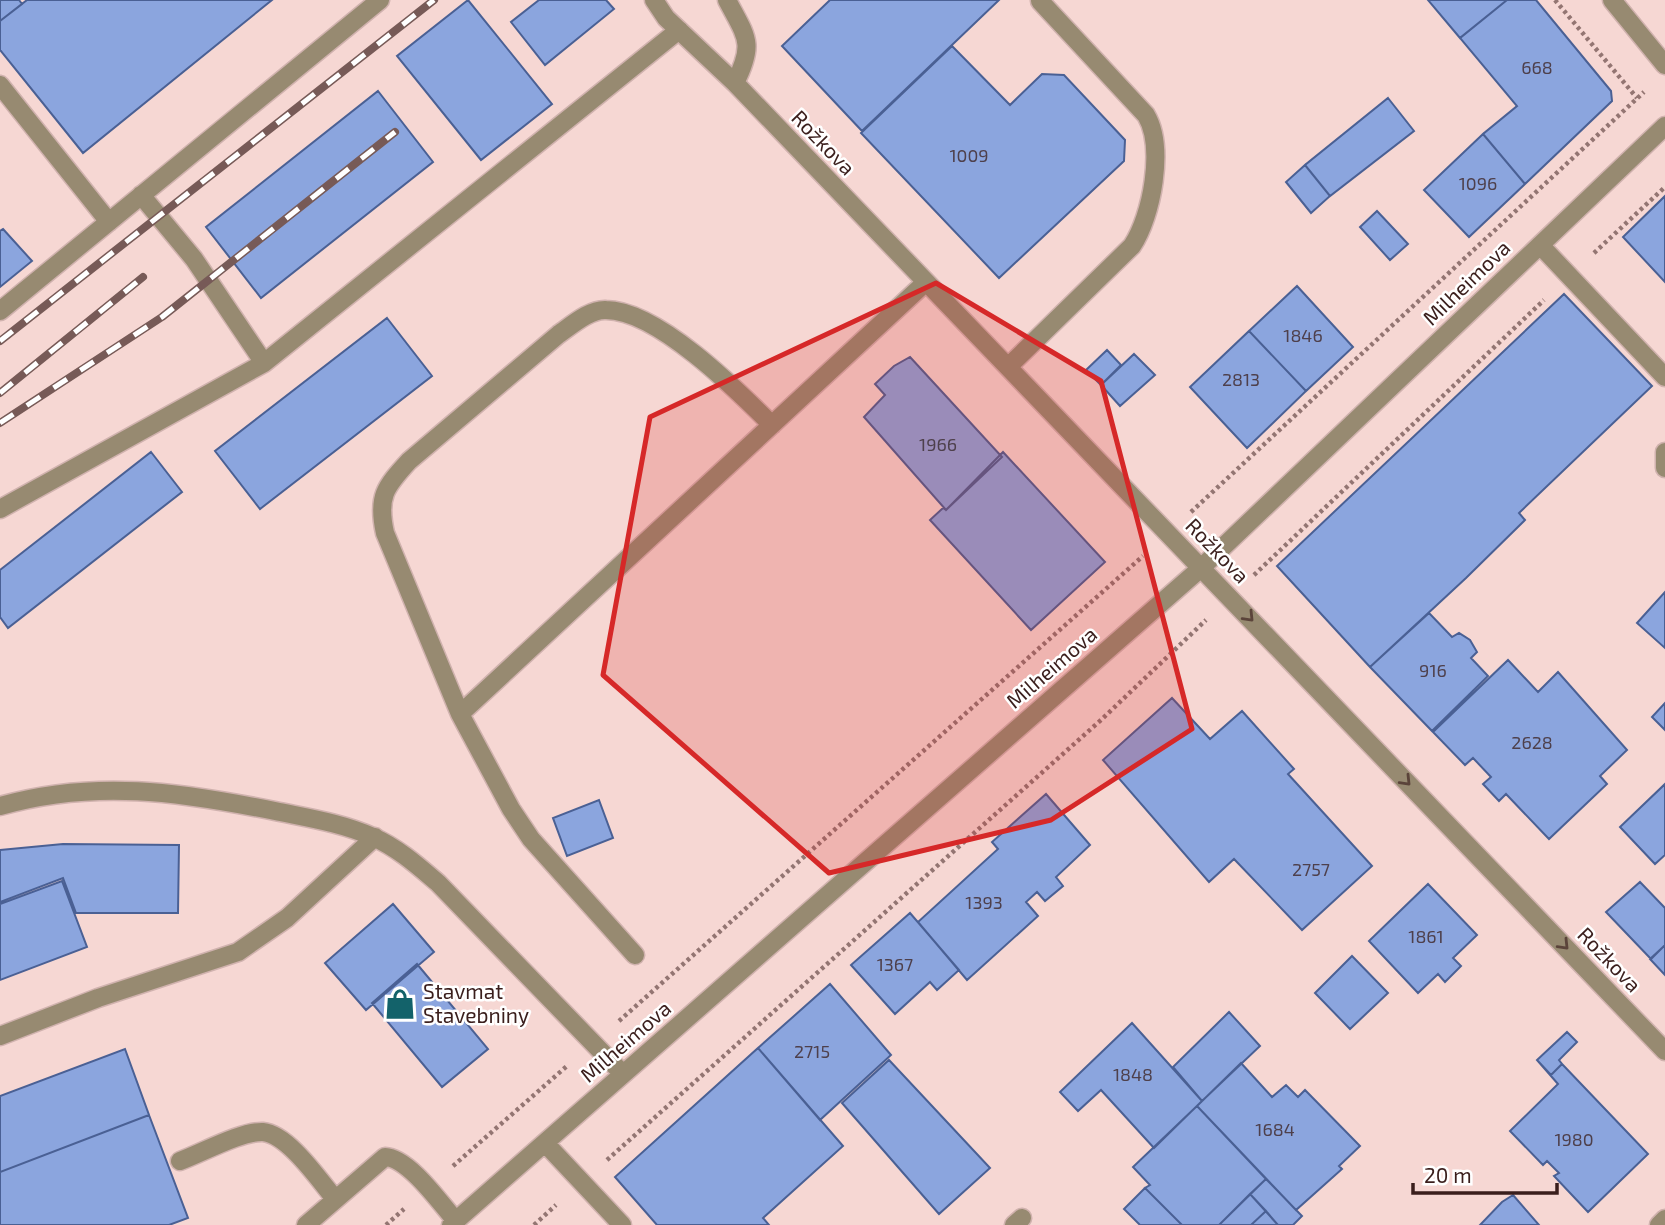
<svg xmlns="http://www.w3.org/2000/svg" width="1665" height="1225" viewBox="0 0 1665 1225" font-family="'Exo 2',sans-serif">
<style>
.building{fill:#8ba5de;stroke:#4a6094;stroke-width:2}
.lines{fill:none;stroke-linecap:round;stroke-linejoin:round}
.minor-casing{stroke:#d0b2ae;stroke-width:21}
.path{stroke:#937572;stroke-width:4.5;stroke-dasharray:3.5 3.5;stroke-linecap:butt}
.minor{stroke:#978a71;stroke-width:18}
.rail-casing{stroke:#775a57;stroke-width:8}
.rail{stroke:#fff;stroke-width:5;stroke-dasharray:16;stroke-linecap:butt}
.oneway{stroke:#5b443a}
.marked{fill:#d62828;fill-opacity:0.2;stroke:#d62828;stroke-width:5;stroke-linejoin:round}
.labels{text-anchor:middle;stroke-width:5;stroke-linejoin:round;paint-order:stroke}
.number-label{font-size:18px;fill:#4e404c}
.street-label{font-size:21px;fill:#3a1e1c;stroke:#fff}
.poi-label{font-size:21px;fill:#3a1e1c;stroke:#fff;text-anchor:start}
</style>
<rect width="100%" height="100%" fill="#f6d7d3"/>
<!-- building -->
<path class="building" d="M0,0H19L22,4L0,21Z
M27,0H272L83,153L0,50V21Z
M468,0L552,104L481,160L397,56Z
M539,0H606L614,9L545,65L511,22Z
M830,0H999L862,131L782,46Z
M1428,0H1507L1460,38Z
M1507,0H1536L1611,91L1612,101L1525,184L1483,134L1517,106L1460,38Z
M952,46L1010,105L1042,74L1064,75L1125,140L1124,161L999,278L861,133Z
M378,91L433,162L261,298L206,227Z
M1388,98L1414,131L1330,196L1305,165Z
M1483,134L1525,184L1469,237L1424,190Z
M1305,165L1330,196L1311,213L1286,182Z
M1665,196V282L1623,237Z
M1377,211L1408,244L1390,260L1360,227Z
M3,229L32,261L0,287V231Z
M1297,286L1353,347L1306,391L1249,331Z
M1564,294L1652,386L1519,513L1525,520L1466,578L1370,667L1277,566Z
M387,318L432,376L260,509L215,451Z
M1249,331L1306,391L1247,448L1190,387Z
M1107,350L1121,365L1101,385L1086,370Z
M1134,354L1155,375L1120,406L1101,385Z
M910,357L1002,457L946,510L864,417L885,395L875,384L894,366Z
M151,452L182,492L8,628L0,617V570Z
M1003,452L1105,562L1031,630L930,520L943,508L946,510Z
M1665,592V648L1637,623Z
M1429,613L1452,637L1459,633L1470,640L1477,652L1471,658L1488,676L1432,731L1370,667Z
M1508,660L1538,692L1558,672L1627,750L1600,776L1607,784L1549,839L1506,794L1499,801L1483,784L1491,777L1473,758L1465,765L1433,732Z
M1172,698L1210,739L1242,711L1294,769L1288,774L1372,866L1302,930L1234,859L1209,882L1103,760Z
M1665,703V730L1652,717Z
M1665,784V855L1655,864L1620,827Z
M1046,794L1090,845L1056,877L1063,886L1045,901L1037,892L1026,902L1038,916L967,980L918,922L998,849L992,842Z
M599,800L613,838L567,856L553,818Z
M63,844L179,845L178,913H76L63,878L0,902V850Z
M62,881L87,947L0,980V904Z
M1640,882L1665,908V945L1651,959L1606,912Z
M1428,884L1477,935L1453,958L1461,966L1445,982L1438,974L1418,993L1369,941Z
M393,904L434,952L366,1010L325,963Z
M910,913L959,970L937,990L930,982L895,1014L851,965Z
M1665,945V975L1650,959Z
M1352,956L1388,993L1350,1029L1315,993Z
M417,964L488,1049L442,1087L372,1003Z
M830,984L891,1055L820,1120L758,1048Z
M1229,1012L1260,1046L1202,1101L1173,1067Z
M1132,1023L1202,1101L1154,1148L1101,1090L1078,1111L1060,1092Z
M1567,1032L1577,1042L1559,1060L1562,1064L1551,1075L1537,1060Z
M758,1048L843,1146L763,1218L769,1225H657L615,1177Z
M125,1049L149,1115L0,1172V1096Z
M889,1060L990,1168L939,1214L842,1103Z
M1537,1060L1551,1075L1562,1064L1648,1154L1588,1212L1554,1176L1559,1173L1547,1161L1543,1165L1510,1131L1558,1084Z
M1241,1063L1272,1097L1286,1085L1298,1097L1305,1090L1360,1146L1339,1166L1342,1169L1296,1210L1197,1106Z
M1197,1106L1266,1179L1219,1225H1182L1145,1188L1150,1185L1133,1167Z
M149,1115L188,1218L169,1225H0V1172Z
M1266,1179L1302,1216L1293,1225H1278L1250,1194Z
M1145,1188L1182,1225H1140L1124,1209Z
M1250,1194L1266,1211L1251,1225H1219Z
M1513,1195L1539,1225H1480L1502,1202Z
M1266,1211L1278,1225H1251Z"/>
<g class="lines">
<defs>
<path id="minor" d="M654,0L666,18L735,83L1665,1051
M727,0C747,38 755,43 735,83
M1612,0L1665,65
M0,85L109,222
M141,195L194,259L264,363
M1540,245L1665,377
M0,311L380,0
M1008,367L1132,246C1152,216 1165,147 1146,115L1040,1
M772,425C737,390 657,310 606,310C590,309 572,325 559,334L409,461C385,487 377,497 385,533L460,714L926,282
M1665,452V468
M0,509L264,363L679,30
M460,714L511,809L531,839L635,955
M0,806C95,779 180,792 275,811C308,818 342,823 373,837C398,848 418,866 438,883L623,1074
M0,1036L98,998L238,952L287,918L375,837
M545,1143L622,1225
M180,1161C202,1153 241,1131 263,1132C288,1134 320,1181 335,1199
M306,1225L385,1157C409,1158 440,1203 456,1221
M451,1225L1201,568L1665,126
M1014,1225L1022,1218
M1659,1225L1665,1219"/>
</defs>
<!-- minor casing -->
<use href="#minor" class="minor-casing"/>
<!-- path -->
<path class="path" d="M1555,0L1637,98
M1594,253L1665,187
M1191,512L1644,92
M1254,575L1544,300
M619,1021L1143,556
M607,1160L1101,720L1206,620
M453,1166L567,1066
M386,1225L404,1209
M534,1225L556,1205"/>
<!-- minor -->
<use href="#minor" class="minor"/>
<defs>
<path id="rail" d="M0,341L434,0
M0,393L143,277
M0,423L162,317L395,132"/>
</defs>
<!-- rail casing -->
<use href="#rail" class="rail-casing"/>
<!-- rail -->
<use href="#rail" class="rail"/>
</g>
<!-- one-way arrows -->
<defs><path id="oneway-chevron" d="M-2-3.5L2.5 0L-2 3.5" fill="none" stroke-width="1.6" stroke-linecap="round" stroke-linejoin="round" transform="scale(1.75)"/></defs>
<g class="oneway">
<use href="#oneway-chevron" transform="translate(1249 617) rotate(46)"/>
<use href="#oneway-chevron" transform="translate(1406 781) rotate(46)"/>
<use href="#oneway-chevron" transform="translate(1564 945) rotate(46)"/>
</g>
<!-- marked area -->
<path class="marked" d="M936,283L1101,381L1192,729L1051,820L829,873L603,675L650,417Z"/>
<!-- icons -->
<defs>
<symbol id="shop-bare" viewBox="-9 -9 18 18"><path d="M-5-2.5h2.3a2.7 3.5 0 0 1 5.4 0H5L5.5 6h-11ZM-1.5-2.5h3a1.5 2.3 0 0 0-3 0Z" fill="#13626a" stroke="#fff" stroke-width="2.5" paint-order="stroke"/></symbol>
</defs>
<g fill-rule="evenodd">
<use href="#shop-bare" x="378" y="982" width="44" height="44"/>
</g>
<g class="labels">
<!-- number labels -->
<g class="number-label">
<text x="1537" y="74">668</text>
<text x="969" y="162">1009</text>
<text x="1478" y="190">1096</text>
<text x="1303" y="342">1846</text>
<text x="1241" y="386">2813</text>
<text x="938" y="451">1966</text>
<text x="1433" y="677">916</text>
<text x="1532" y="749">2628</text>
<text x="1311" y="876">2757</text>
<text x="984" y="909">1393</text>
<text x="1426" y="943">1861</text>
<text x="895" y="971">1367</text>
<text x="812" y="1058">2715</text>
<text x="1133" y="1081">1848</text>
<text x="1275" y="1136">1684</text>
<text x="1574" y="1146">1980</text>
</g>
<!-- street labels -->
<g class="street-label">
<text transform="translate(823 143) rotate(46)" y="7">Rožkova</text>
<text transform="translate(1467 283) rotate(-44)" y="7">Milheimova</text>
<text transform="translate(1217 551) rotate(46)" y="7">Rožkova</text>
<text transform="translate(1052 668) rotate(-41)" y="7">Milheimova</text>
<text transform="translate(1609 960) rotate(46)" y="7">Rožkova</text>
<text transform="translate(626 1042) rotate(-41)" y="7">Milheimova</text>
</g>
<!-- poi labels -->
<g class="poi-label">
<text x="423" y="999">Stavmat<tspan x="423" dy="24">Stavebniny</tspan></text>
</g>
</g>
<!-- scale -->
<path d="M1413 1183v10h144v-10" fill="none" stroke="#3a1e1c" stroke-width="3.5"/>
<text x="1424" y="1183" font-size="21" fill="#3a1e1c" stroke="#ffffff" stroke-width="5" paint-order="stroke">20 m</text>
</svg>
